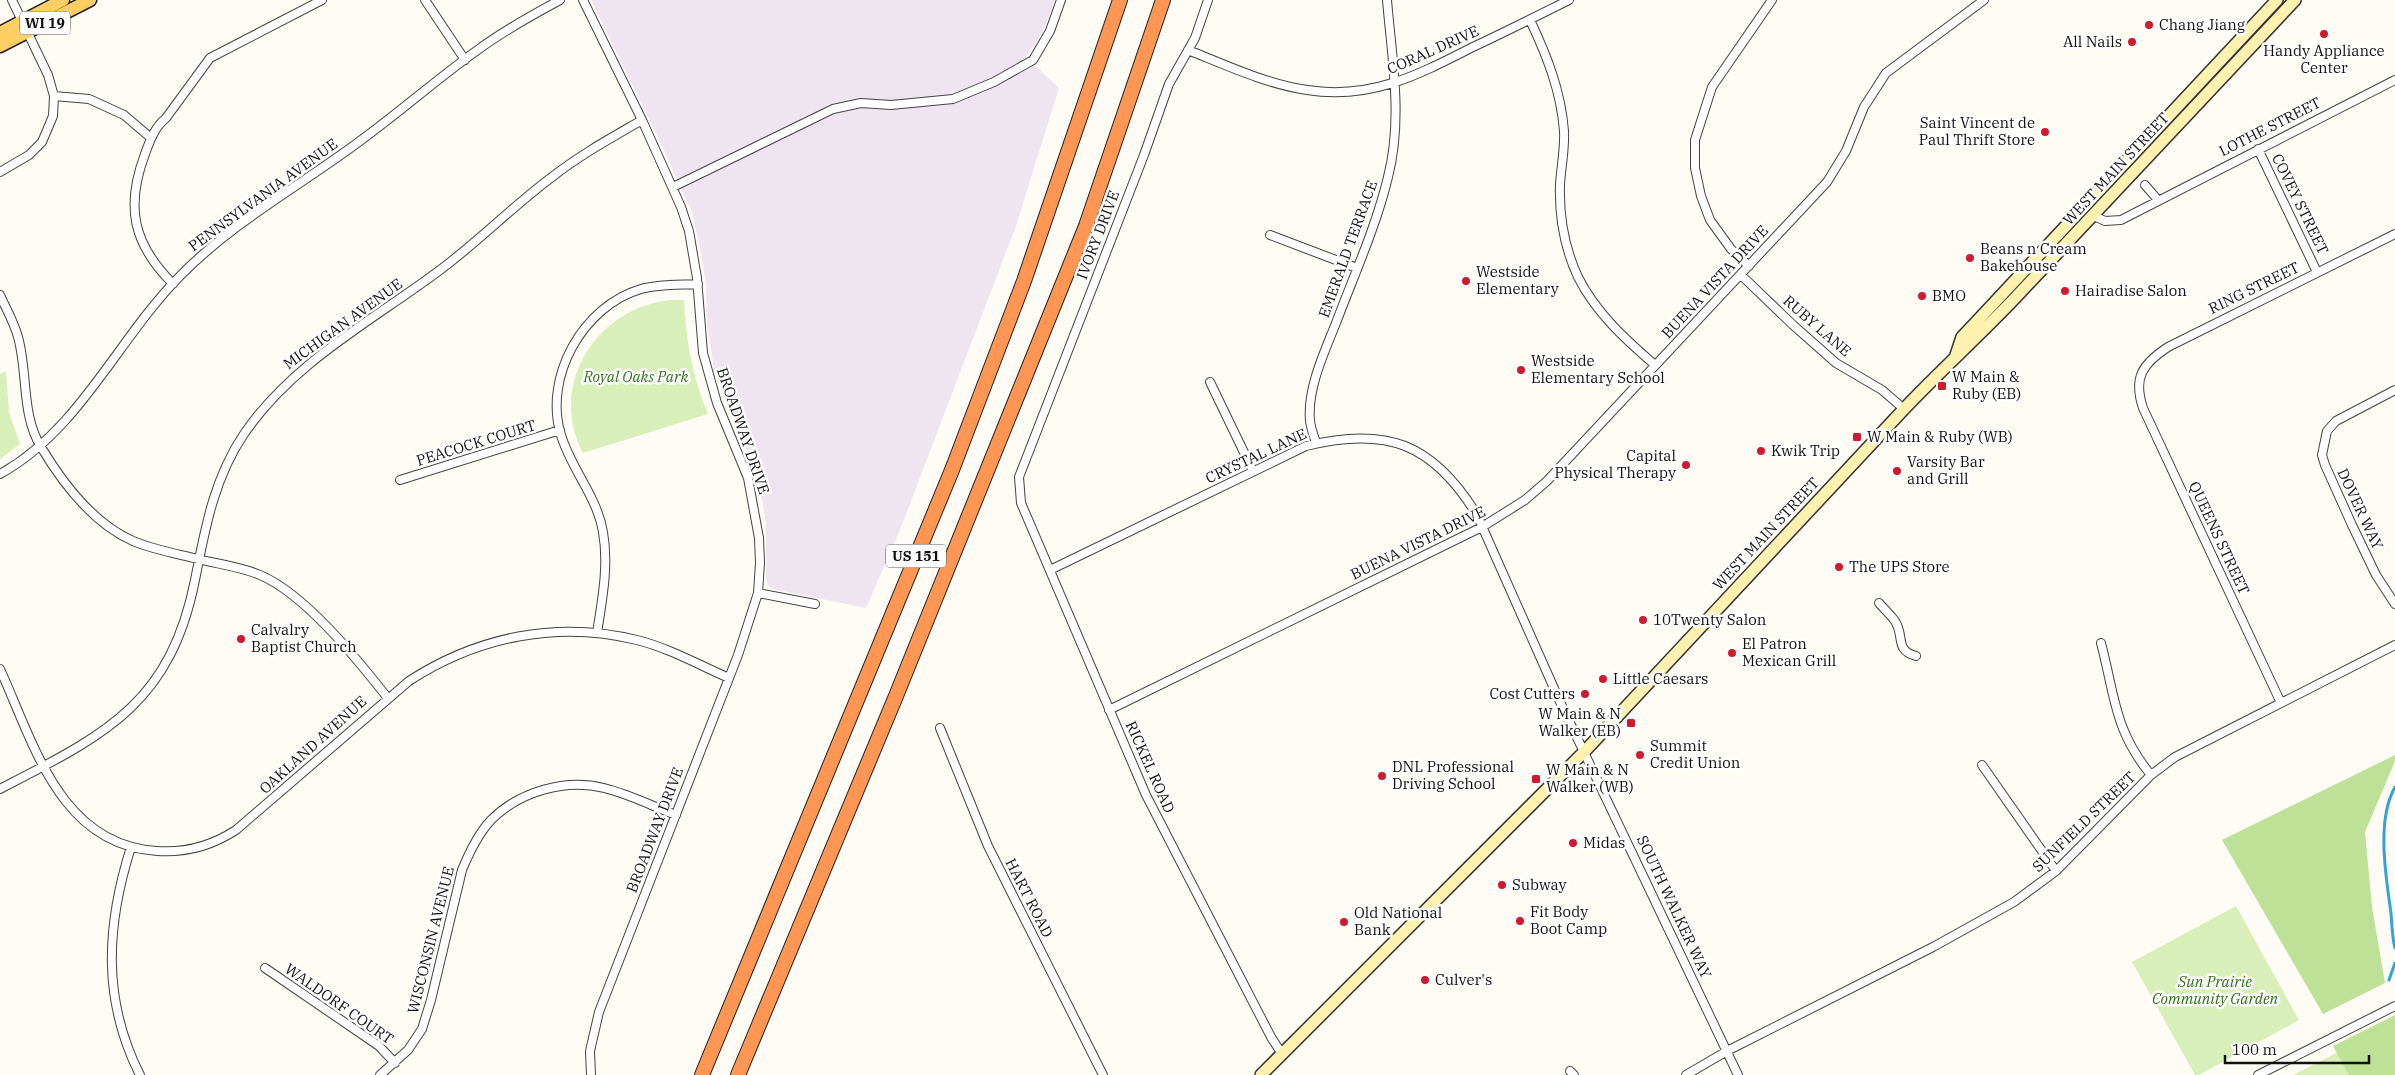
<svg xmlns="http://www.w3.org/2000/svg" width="2395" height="1075" viewBox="0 0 2395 1075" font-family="'IBM Plex Serif',serif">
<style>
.industrial{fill:#eee5f0}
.green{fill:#d8efb9}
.forest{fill:#bde197}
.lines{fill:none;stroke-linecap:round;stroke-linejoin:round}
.stream{stroke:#33a3da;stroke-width:3}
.minor-casing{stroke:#444;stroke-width:10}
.secondary-casing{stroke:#333;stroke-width:14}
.primary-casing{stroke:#222;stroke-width:15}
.motorway-casing{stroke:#222;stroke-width:16}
.minor{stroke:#fff;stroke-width:8}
.secondary{stroke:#fff1b0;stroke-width:11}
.primary{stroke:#ffcf65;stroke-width:12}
.motorway{stroke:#ff9653;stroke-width:14}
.poi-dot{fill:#d0192e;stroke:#fff;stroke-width:2}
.labels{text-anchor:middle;stroke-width:5;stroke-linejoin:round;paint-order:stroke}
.shield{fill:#fff;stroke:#585858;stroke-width:1}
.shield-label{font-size:14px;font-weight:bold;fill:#111}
.poi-label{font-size:15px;fill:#111;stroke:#fff;text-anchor:start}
.street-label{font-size:15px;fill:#111;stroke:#fff}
.park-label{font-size:15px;font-style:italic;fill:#317119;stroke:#fff}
</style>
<rect width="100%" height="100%" fill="#fffcf5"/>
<!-- industrial -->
<path class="industrial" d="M591,0H1055L1043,31L1026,57L1059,88L1016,226L900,530L866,608L773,589L768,585L766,577V524L762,499L750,458L714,369L707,325L706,284L700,248L692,212L663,148Z"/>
<!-- green -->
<path class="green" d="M671,300H684C686,340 692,376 708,414L583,453C547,385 597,307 671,300Z
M6,371L9,412L20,444L0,459V374Z
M2236,906L2299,1020L2199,1075H2195L2132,962Z
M2362,1040L2395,1075H2293Z"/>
<!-- forest -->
<path class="forest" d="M2395,755V761L2365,832L2372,907L2385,983L2323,1014L2222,840Z
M2395,1015V1075H2349L2333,1046Z"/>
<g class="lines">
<!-- stream -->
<path class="stream" d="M2395,787C2376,820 2386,877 2391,913C2392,925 2392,937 2395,948
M2389,980L2395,963"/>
<defs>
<path id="minor" d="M425,0L465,60
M583,0L642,120L681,207L689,231L697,278L703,353L717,403L748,478L759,538L760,563L758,593L738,655L599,1012L590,1051L591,1075
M1208,0L1195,38L1169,84L1144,155L1019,477L1021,503L1146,795L1271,1037L1282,1054
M1530,20C1547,56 1561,91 1564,131C1565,149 1561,167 1560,185C1559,216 1565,249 1578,277C1596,313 1626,340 1655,365
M1188,50C1226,65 1266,84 1307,90C1371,100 1418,75 1473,47C1505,32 1537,16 1569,0
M54,96L89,99L124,115L151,138
M2258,149L2317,272
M0,172L29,155L42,142L53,116L54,96L48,75L12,0
M2145,185L2158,200
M673,187L833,109L861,103L891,105L953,99L994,82L1033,60L1050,31L1061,0
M2094,216L2105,221L2121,220L2395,80
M1270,235L1357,268
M1749,266L1731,249L1710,220L1701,196L1695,168V140L1712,87L1772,0
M1741,275L1793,325L1836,363L1882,390L1904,409
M173,284C133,244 125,207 145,154C150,140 155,127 166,118L210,58L322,0
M0,295C6,309 14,322 18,337C28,372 21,415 41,447C62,482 94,524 133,541C152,549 173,553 194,558C216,564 239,566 260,575C305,594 357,659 387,697
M1210,382L1253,471
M2395,390L2336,421L2327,431L2322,455L2325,465L2352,525L2376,575L2395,604
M1316,443C1314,436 1311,429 1310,421C1307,389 1324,353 1336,323C1354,275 1376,227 1388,177C1403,119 1392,59 1387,0
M0,474C80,430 118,338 181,275C233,222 301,185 360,141C400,112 438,78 479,49C505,30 532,15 560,0
M400,480L560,430
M1050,570L1306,446C1386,426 1433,443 1477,515L1561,704L1738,1075
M758,593L815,604
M1879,603C1884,609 1891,615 1895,621C1905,636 1894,650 1916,656
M597,633C602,600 609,566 603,532C597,496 571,469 561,435C543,377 583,306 641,289C658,284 680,285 698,284
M2101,643C2115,696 2114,730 2151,775
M0,669C34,744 60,845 157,851C185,853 213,845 236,830L409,681C477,637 557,620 637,640C669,648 699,665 729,678
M2281,703L2143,408C2133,378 2142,364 2168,347L2395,234
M1109,710L1482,527L1525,500L1547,481L1827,182L1846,151L1864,107L1886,73L1984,0
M940,728L988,846L1103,1075
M1982,765L2056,871
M0,789C104,735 170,705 195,580C205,529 214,478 244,434C293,362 372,321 440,270C479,241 513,206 552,177C580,155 611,138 642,120
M131,847C106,926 102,1000 140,1075
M265,968L379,1046L395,1063
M1570,1071L1574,1075
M380,1075L408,1050L422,1029L431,1000L462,870C469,853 478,834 491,820C519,792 565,778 604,788C629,794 652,806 676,815
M1686,1075L1727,1051L1933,947L2014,902L2056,871L2151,775L2175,757L2395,645
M2258,1075L2395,1006"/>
<path id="secondary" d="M1956,355L1962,337L1979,319L2277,0
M1261,1075L1584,752L1904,409C1941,370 1979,336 2016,297L2295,0"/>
<path id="primary" d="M0,33L63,0
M0,46L90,0"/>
<path id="motorway" d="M702,1075L952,470L1024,281L1120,0
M738,1075L896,696L1086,226L1163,0"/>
</defs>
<!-- minor casing -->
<use href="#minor" class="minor-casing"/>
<!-- secondary casing -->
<use href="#secondary" class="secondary-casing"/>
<!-- primary casing -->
<use href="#primary" class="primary-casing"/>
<!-- motorway casing -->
<use href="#motorway" class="motorway-casing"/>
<!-- minor -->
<use href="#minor" class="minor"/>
<!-- secondary -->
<use href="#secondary" class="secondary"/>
<!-- primary -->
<use href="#primary" class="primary"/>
<!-- motorway -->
<use href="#motorway" class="motorway"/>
</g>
<!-- markers -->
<g class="poi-dot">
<circle cx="2149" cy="25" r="5"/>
<circle cx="2324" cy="34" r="5"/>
<circle cx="2132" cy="42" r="5"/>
<circle cx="2045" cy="132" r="5"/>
<circle cx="1970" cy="258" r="5"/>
<circle cx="1466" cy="281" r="5"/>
<circle cx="2065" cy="291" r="5"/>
<circle cx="1922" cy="296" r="5"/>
<circle cx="1521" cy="370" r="5"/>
<rect x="1937" y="381" width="10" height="10" rx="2.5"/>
<rect x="1852" y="432" width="10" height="10" rx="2.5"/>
<circle cx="1761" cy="451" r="5"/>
<circle cx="1686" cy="465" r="5"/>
<circle cx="1897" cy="471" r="5"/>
<circle cx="1839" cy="567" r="5"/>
<circle cx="1643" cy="620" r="5"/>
<circle cx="241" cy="639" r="5"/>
<circle cx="1732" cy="653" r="5"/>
<circle cx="1603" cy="679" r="5"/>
<circle cx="1585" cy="694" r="5"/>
<rect x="1626" y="718" width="10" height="10" rx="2.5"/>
<circle cx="1640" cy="755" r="5"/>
<circle cx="1382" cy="776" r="5"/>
<rect x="1531" y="774" width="10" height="10" rx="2.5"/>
<circle cx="1573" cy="843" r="5"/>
<circle cx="1502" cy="885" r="5"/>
<circle cx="1520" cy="921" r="5"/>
<circle cx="1344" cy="922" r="5"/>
<circle cx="1425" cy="980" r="5"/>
</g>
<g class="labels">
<!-- shield labels -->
<g class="shield">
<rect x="20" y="11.5" width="50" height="23" rx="4"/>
<rect x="886" y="544.5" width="60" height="23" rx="4"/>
</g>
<g class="shield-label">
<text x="45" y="28">WI 19</text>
<text x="916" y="561">US 151</text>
</g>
<!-- poi labels -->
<g class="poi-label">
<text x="2159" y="30">Chang Jiang</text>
<text x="2122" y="47" text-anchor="end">All Nails</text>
<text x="2324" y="56" text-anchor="middle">Handy Appliance<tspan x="2324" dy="17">Center</tspan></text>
<text x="2035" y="128" text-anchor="end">Saint Vincent de<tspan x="2035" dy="17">Paul Thrift Store</tspan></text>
<text x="1980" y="254">Beans n Cream<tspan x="1980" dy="17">Bakehouse</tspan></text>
<text x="1476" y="277">Westside<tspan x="1476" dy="17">Elementary</tspan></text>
<text x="2075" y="296">Hairadise Salon</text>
<text x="1932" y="301">BMO</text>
<text x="1531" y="366">Westside<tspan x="1531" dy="17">Elementary School</tspan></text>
<text x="1952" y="382">W Main &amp;<tspan x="1952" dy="17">Ruby (EB)</tspan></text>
<text x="1867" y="442">W Main &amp; Ruby (WB)</text>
<text x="1771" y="456">Kwik Trip</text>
<text x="1676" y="461" text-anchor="end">Capital<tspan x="1676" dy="17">Physical Therapy</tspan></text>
<text x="1907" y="467">Varsity Bar<tspan x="1907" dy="17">and Grill</tspan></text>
<text x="1849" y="572">The UPS Store</text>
<text x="1653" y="625">10Twenty Salon</text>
<text x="251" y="635">Calvalry<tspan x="251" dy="17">Baptist Church</tspan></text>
<text x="1742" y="649">El Patron<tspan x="1742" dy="17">Mexican Grill</tspan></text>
<text x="1613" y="684">Little Caesars</text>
<text x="1575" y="699" text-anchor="end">Cost Cutters</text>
<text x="1621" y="719" text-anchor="end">W Main &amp; N<tspan x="1621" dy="17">Walker (EB)</tspan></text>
<text x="1650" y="751">Summit<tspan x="1650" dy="17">Credit Union</tspan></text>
<text x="1392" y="772">DNL Professional<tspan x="1392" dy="17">Driving School</tspan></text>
<text x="1546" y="775">W Main &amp; N<tspan x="1546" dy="17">Walker (WB)</tspan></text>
<text x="1583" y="848">Midas</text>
<text x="1512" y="890">Subway</text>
<text x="1530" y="917">Fit Body<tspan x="1530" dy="17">Boot Camp</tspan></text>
<text x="1354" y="918">Old National<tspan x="1354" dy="17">Bank</tspan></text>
<text x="1435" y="985">Culver's</text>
</g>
<!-- street labels -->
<g class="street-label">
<text transform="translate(1433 50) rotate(-24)" y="5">CORAL DRIVE</text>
<text transform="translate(2270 127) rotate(-27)" y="5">LOTHE STREET</text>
<text transform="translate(2116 169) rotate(-47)" y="5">WEST MAIN STREET</text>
<text transform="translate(263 195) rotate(-36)" y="5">PENNSYLVANIA AVENUE</text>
<text transform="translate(2300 204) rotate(64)" y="5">COVEY STREET</text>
<text transform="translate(1098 235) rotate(-69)" y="5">IVORY DRIVE</text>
<text transform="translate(1348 249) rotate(-70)" y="5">EMERALD TERRACE</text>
<text transform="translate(1715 282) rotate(-47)" y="5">BUENA VISTA DRIVE</text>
<text transform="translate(2254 288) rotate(-26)" y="5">RING STREET</text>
<text transform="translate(343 324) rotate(-36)" y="5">MICHIGAN AVENUE</text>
<text transform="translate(1817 326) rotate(41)" y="5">RUBY LANE</text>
<text transform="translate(743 431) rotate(71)" y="5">BROADWAY DRIVE</text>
<text transform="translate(476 443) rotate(-17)" y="5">PEACOCK COURT</text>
<text transform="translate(1256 456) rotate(-25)" y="5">CRYSTAL LANE</text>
<text transform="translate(2360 509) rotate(65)" y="5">DOVER WAY</text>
<text transform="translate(1766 534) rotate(-47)" y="5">WEST MAIN STREET</text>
<text transform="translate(2219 538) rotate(65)" y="5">QUEENS STREET</text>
<text transform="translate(1418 543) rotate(-26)" y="5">BUENA VISTA DRIVE</text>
<text transform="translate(313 745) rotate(-42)" y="5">OAKLAND AVENUE</text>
<text transform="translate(1150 767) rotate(66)" y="5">RICKEL ROAD</text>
<text transform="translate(2084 822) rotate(-44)" y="5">SUNFIELD STREET</text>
<text transform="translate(655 830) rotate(-69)" y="5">BROADWAY DRIVE</text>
<text transform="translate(1029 898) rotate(63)" y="5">HART ROAD</text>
<text transform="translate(1674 907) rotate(65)" y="5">SOUTH WALKER WAY</text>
<text transform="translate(431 940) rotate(-76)" y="5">WISCONSIN AVENUE</text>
<text transform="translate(339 1004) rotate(35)" y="5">WALDORF COURT</text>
</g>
<!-- park labels -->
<g class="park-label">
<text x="636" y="382">Royal Oaks Park</text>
<text x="2215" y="987">Sun Prairie<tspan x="2215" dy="17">Community Garden</tspan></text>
</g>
</g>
<!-- scale -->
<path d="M2225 1055v8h144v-8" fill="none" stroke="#111111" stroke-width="2.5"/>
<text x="2232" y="1055" font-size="15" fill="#111111" stroke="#ffffff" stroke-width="4" paint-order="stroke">100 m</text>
</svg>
